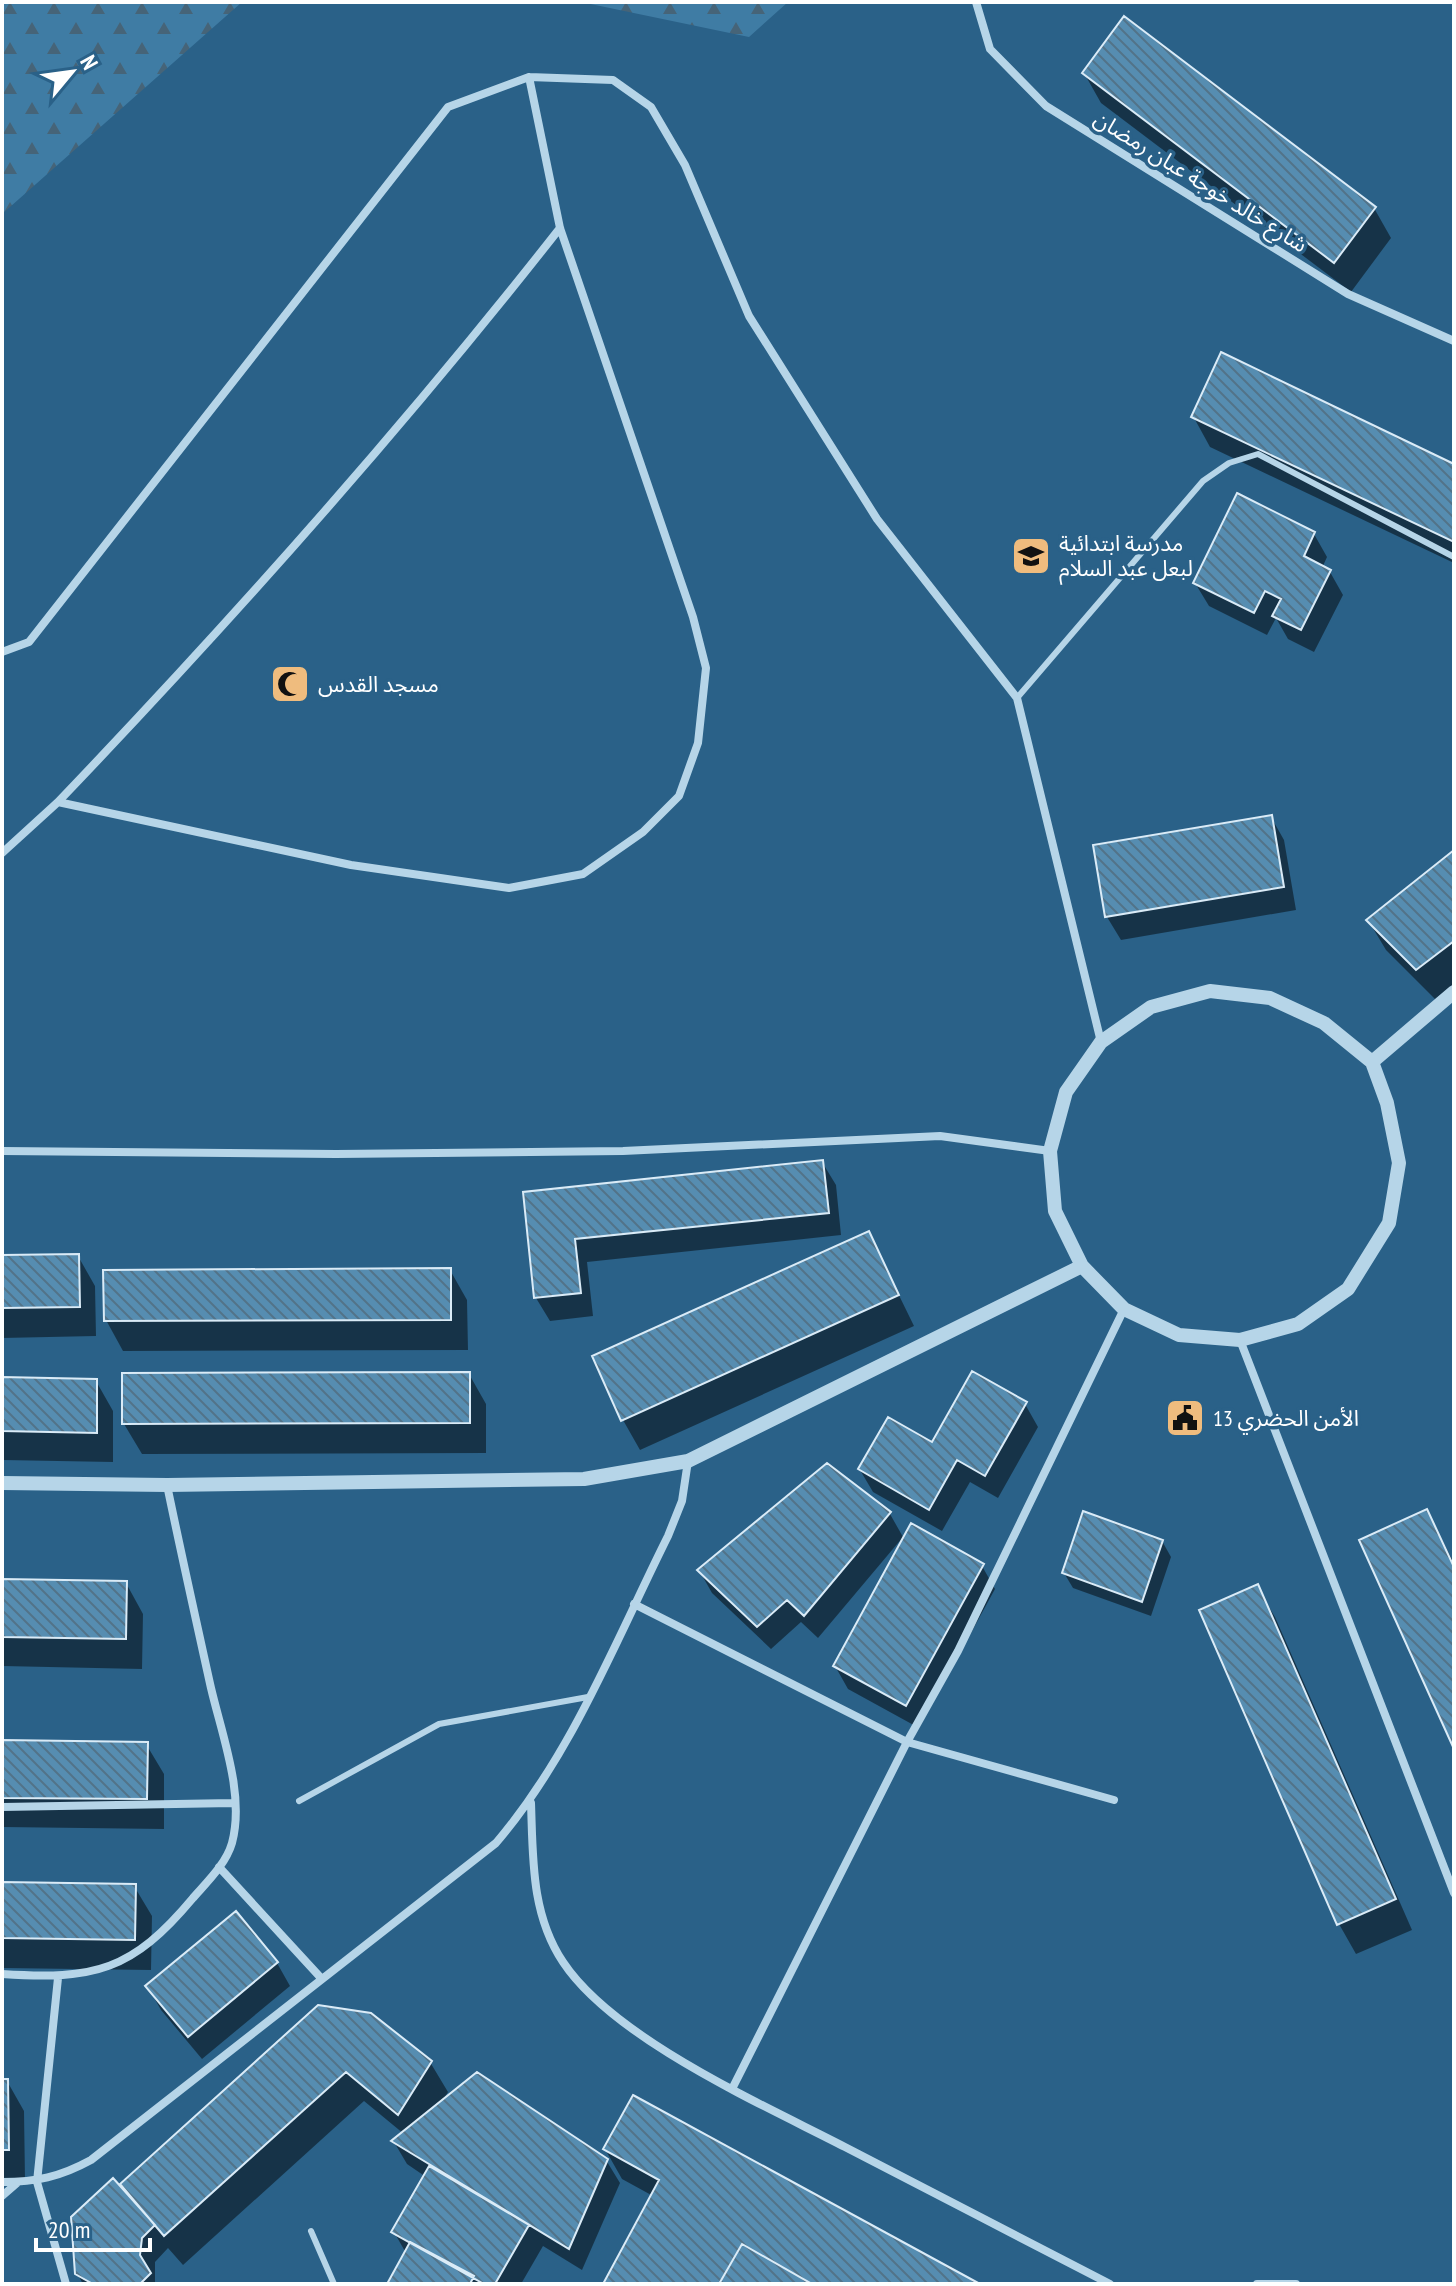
<svg xmlns="http://www.w3.org/2000/svg" width="1456" height="2286" viewBox="0 0 1456 2286" font-family="'PT Sans Narrow','Noto Sans Arabic',sans-serif">
<style>
.forest{fill:url(#forest-firs)}
.shadow{fill:#0007}
.building{fill:url(#building-back-hatch);stroke:#daebf7;stroke-width:2}
.lines{fill:none;stroke-linecap:round;stroke-linejoin:round}
.service{stroke:#b6d5e8;stroke-width:6}
.minor{stroke:#b6d5e8;stroke-width:8}
.tertiary{stroke:#b6d5e8;stroke-width:14}
.labels{text-anchor:middle;stroke-width:7;stroke-linejoin:round;paint-order:stroke}
.street-label{font-size:22px;fill:#fff;stroke:#2a6188}
.poi-label{font-size:22px;fill:#fff;stroke:#2a6188;text-anchor:start}
</style>
<defs>
<pattern id="forest-firs" width="22" height="20" patternUnits="userSpaceOnUse" patternTransform="scale(2)"><rect width="22" height="20" fill="#3f7ca4"/><path d="M5 1l3.5 6h-7zM16 11l3.5 6h-7z" fill="#466478"/></pattern>
<pattern id="building-back-hatch" width="6" height="6" patternUnits="userSpaceOnUse" patternTransform="scale(2)"><rect width="6" height="6" fill="#568db1"/><path d="M-1 5l2 2M0 0l6 6M5-1l2 2" fill="none" stroke="#527389"/></pattern>
</defs>
<rect width="100%" height="100%" fill="#2a6188"/>
<!-- forest -->
<path class="forest" d="M2,2H242L2,214Z
M581,2H788L749,37Z"/>
<!-- shadow -->
<path class="shadow" d="M1084,73L1374,208L1391,238L1351,292L1101,103Z
M1193,416L1454,466V563L1210,447Z
M1314,534L1327,557L1322,568L1330,572L1343,595L1314,652L1288,639L1276,618L1267,635L1209,606L1195,583Z
M1271,817L1284,840L1296,910L1121,940L1107,917Z
M1454,853V984L1435,999L1386,950L1368,920Z
M822,1162L836,1185L841,1235L587,1262L593,1316L550,1321L536,1298L525,1193Z
M869,1234L914,1326L640,1450L623,1420Z
M78,1256L95,1286L96,1336L2,1338V1257Z
M450,1270L467,1300L468,1350L123,1351L106,1320Z
M469,1374L486,1404V1453L142,1454L124,1424Z
M2,1379L96,1381L113,1411V1462L2,1460Z
M1025,1404L1038,1427L998,1498L970,1482L942,1531L873,1492L860,1470L933,1445Z
M1427,1511L1454,1563V1744Z
M890,1514L903,1537L818,1638L801,1622L771,1649L712,1593L699,1570Z
M1162,1541L1171,1557L1151,1616L1073,1588L1064,1573Z
M982,1566L995,1589L919,1728L848,1689L835,1666Z
M2,1581L126,1583L143,1614L142,1669L2,1666Z
M1257,1587L1275,1617L1412,1930L1356,1954L1339,1924Z
M2,1742L146,1744L164,1774V1829L2,1827Z
M2,1884L134,1886L152,1916L151,1970L2,1968Z
M235,1914L277,1963L290,1986L202,2059L161,2010L148,1987Z
M319,2007L430,2062L448,2092L441,2103L606,2160L620,2183L582,2270L543,2246L521,2284H390L406,2253L394,2232L426,2177L407,2164L394,2142L404,2134L364,2101L183,2265L168,2248L155,2262V2284H83L77,2273L128,2194L122,2184Z
M2,2081H7L24,2111L25,2180H2Z
M605,2149L976,2284H605L653,2196L622,2179Z"/>
<!-- building -->
<path class="building" d="M1124,16L1376,207L1334,263L1082,73Z
M1221,352L1454,464V542L1191,417Z
M1237,493L1315,532L1304,556L1331,570L1301,630L1272,616L1281,599L1265,591L1254,613L1193,583Z
M1272,815L1284,887L1105,917L1093,845Z
M1454,850V941L1416,970L1366,920Z
M823,1160L829,1213L575,1239L581,1293L534,1298L523,1192Z
M869,1231L899,1295L621,1421L592,1356Z
M79,1254L80,1307L2,1308V1255Z
M451,1268V1320L104,1321L103,1270Z
M972,1371L1027,1402L985,1476L957,1460L929,1510L858,1469L888,1417L932,1442Z
M470,1372V1423L122,1424V1373Z
M2,1377L97,1379V1433L2,1431Z
M827,1463L891,1512L804,1616L787,1600L757,1627L697,1570Z
M1427,1509L1454,1567V1749L1359,1540Z
M1083,1511L1163,1540L1142,1602L1062,1573Z
M911,1523L984,1564L906,1706L833,1666Z
M2,1579L127,1581L126,1639L2,1637Z
M1258,1584L1396,1899L1337,1925L1199,1610Z
M2,1740L148,1742L147,1799L2,1798Z
M2,1882L136,1884L135,1940L2,1938Z
M236,1911L278,1962L188,2037L145,1986Z
M318,2005L371,2013L432,2061L398,2115L346,2072L164,2236L120,2184Z
M477,2072L608,2159L569,2249L391,2141Z
M2,2079H8L9,2150H2Z
M633,2095L980,2284H812L742,2244L719,2284H603L659,2180L603,2149Z
M429,2166L529,2225L495,2284H484L391,2232Z
M113,2178L155,2225L142,2238L140,2255L151,2273L140,2284H93L75,2274L71,2217Z
M410,2242L474,2276L470,2284H387Z
M742,2244L812,2284H719Z"/>
<g class="lines">
<!-- service -->
<path class="service" d="M1017,698L1203,481L1229,463L1258,454L1454,557
M299,1801L439,1724L588,1697
M311,2231L334,2284"/>
<!-- minor -->
<path class="minor" d="M976,2L990,49L1046,106L1348,294L1454,341
M2,652L29,642L448,107L529,77L613,80L651,107L685,165L749,316L877,519L1017,698L1101,1042
M58,802C234,618 403,428 560,228
M2,853L58,802L351,865L509,888L583,874L643,832L679,796L698,743L706,668L693,617L560,228L529,77
M2,1151L336,1154L623,1151L940,1136L1050,1151
M1240,1340L1454,1893
M634,1604L907,1742L1114,1800
M531,1803C533,1858 531,1914 563,1962C614,2039 762,2104 845,2147C933,2193 1022,2238 1110,2284
M2,1807L233,1803
M219,1867L321,1978
M2,1974C95,1980 132,1971 193,1898C207,1882 226,1864 232,1843C245,1795 222,1735 211,1688C196,1620 181,1553 167,1485
M58,1978L37,2182L66,2284
M732,2089L907,1742L958,1651L1124,1309
M2,2182C36,2182 60,2177 91,2160L496,1843C572,1754 616,1640 668,1536L682,1501L688,1461
M2,2196L17,2183
M1257,2284H1296"/>
<!-- tertiary -->
<path class="tertiary" d="M1210,991L1270,998L1324,1023L1372,1062L1387,1103L1399,1163L1389,1223L1348,1289L1298,1324L1240,1340L1179,1335L1124,1309L1082,1266L1055,1211L1050,1151L1066,1092L1101,1042L1151,1007Z
M1372,1062L1454,992
M2,1483L167,1485L584,1479L688,1461L1082,1266"/>
</g>
<!-- icons -->
<defs>
<symbol id="school-square" viewBox="-11 -11 22 22"><rect x="-9" y="-9" width="18" height="18" rx="4" fill="#efbc7e" stroke="#2a6188"/><path d="M0-5L7-2L0 1L-7-2ZM-4 1L0 2.5L4 1V4Q0 6-4 4Z" fill="#111"/></symbol>
<symbol id="mosque-square" viewBox="-11 -11 22 22"><rect x="-9" y="-9" width="18" height="18" rx="4" fill="#efbc7e" stroke="#2a6188"/><path d="M3.5-4.9A6 6 0 1 0 3.5 4.9A5 5 0 1 1 3.5-4.9Z" fill="#111"/></symbol>
<symbol id="civic-square" viewBox="-11 -11 22 22"><rect x="-9" y="-9" width="18" height="18" rx="4" fill="#efbc7e" stroke="#2a6188"/><path d="M-.6-6.5H3V-4.5H.6V-3L4-1V1h2V6H-6V1h2V-1L-.6-3ZM-1.2 2.5V6h2.4V2.5Z" fill="#111"/></symbol>
</defs>
<g fill-rule="evenodd">
<use href="#school-square" x="1009" y="534" width="44" height="44"/>
<use href="#mosque-square" x="268" y="662" width="44" height="44"/>
<use href="#civic-square" x="1163" y="1396" width="44" height="44"/>
</g>
<g class="labels">
<!-- street labels -->
<g class="street-label">
<text transform="translate(1201 181) rotate(32)" y="8">شارع خالد خوجة عبان رمضان</text>
</g>
<!-- poi labels -->
<g class="poi-label">
<text x="1059" y="551">مدرسة ابتدائية<tspan x="1059" dy="25">لبعل عبد السلام</tspan></text>
<text x="318" y="692">مسجد القدس</text>
<text x="1213" y="1426">الأمن الحضري 13</text>
</g>
</g>
<!-- border -->
<rect width="1456" height="2286" fill="none" stroke="#ffffff" stroke-width="8"/>
<!-- north arrow -->
<g transform="translate(72 72) rotate(61)" stroke="#2a6188" stroke-width="6" paint-order="stroke">
<path d="M0-6L14 30L0 20L-14 30Z" fill="#ffffff"/>
<text y="-12" font-size="22" font-weight="bold" text-anchor="middle" fill="#ffffff">N</text>
</g>
<!-- scale -->
<path d="M36 2238v12h114v-12" fill="none" stroke="#ffffff" stroke-width="4"/>
<text x="48" y="2238" font-size="24" fill="#ffffff" stroke="#2a6188" stroke-width="6" paint-order="stroke">20 m</text>
</svg>
